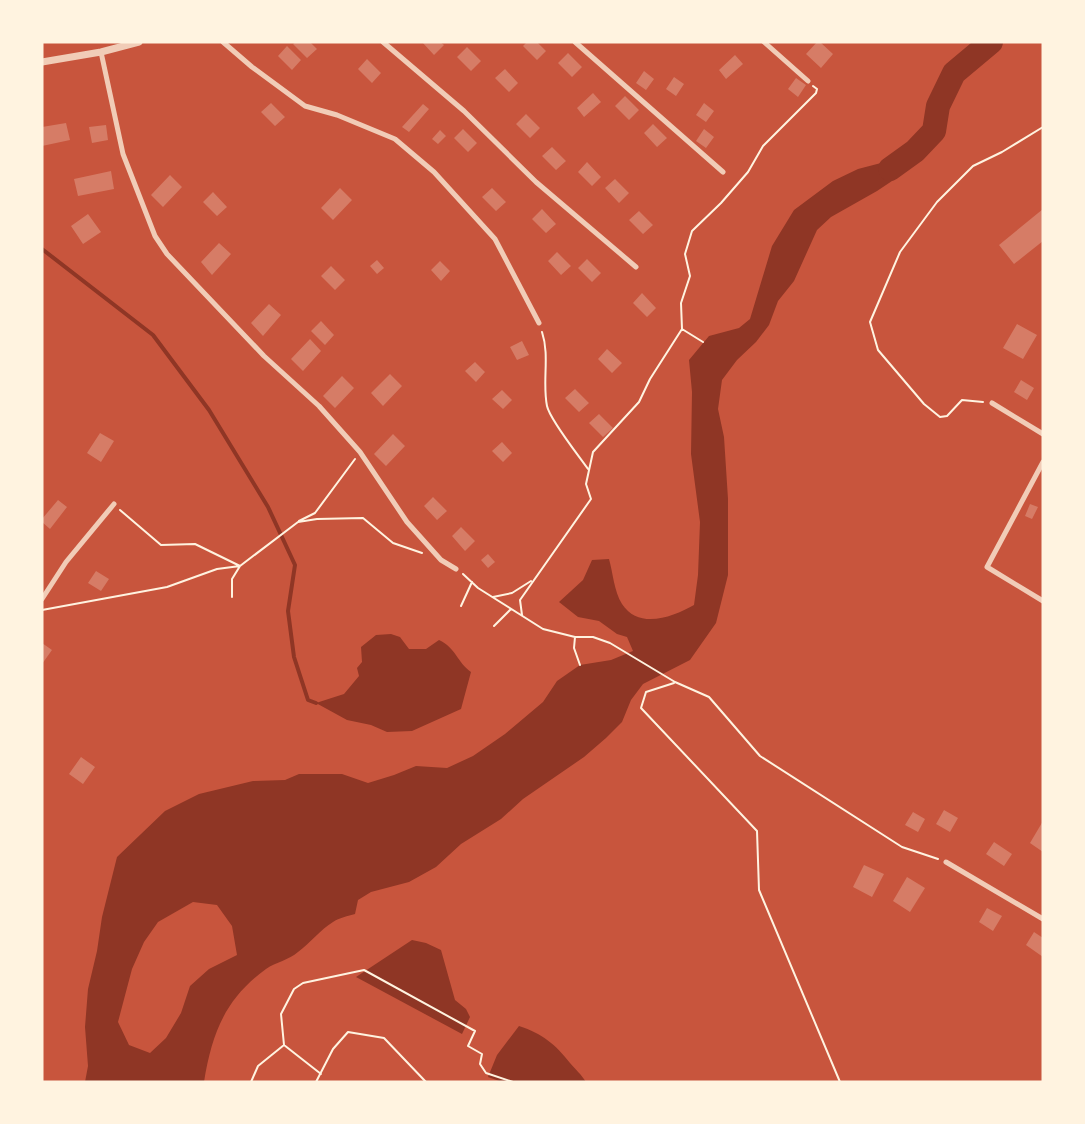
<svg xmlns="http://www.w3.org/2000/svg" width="1085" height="1124" viewBox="0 0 1085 1124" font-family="Rubik,sans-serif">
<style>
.water{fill:#8f3625;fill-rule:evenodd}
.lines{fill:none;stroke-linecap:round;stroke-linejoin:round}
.stream{stroke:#8f3625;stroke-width:4}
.river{stroke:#8f3625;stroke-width:24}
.building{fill:#d67c66}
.path{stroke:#fff3e0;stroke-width:2}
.minor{stroke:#f1ccb7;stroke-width:5}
.tertiary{stroke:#f1ccb7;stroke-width:7}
</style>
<rect width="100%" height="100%" fill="#c8553d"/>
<!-- water -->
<path class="water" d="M915,151L898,177L877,191L831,217L817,230L794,281L778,301L769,325L756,342L737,360L722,380L718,409L724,437L728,499V575L716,623L690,660L643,684L631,700L622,722L606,738L584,757L523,799L501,819L461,844L436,867L409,882L371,892L358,900L355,914C348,916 339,918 333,922C320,930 310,943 298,952C289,960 276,962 266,969C225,999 212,1033 204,1082H85L88,1066L85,1027L88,989L97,951L102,917L117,857L165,811L199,794L253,781L285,780L299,774H342L368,783L394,775L416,766L447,768L473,756L505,734L543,702L557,681L580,665L611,660L633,651L627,637L617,634L599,621L578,617L559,602L583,580L592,560L609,559C613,573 614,591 622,604C639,630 673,617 694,605L698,575L700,522L691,454L692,392L689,360L709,336L739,328L750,319L772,246L794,210L833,181L858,169L881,163L899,153ZM193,902L217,905L232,926L237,955L209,969L190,986L181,1013L166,1038L150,1053L129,1045L118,1022L132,969L144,942L158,922Z
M391,634L400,637L409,649H426L439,640C456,648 457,662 471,672L461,709L412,731L387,732L371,725L347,720L316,703L344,694L359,676L357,668L362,662L361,647L376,635Z
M412,940L426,943L441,950L455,1000L466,1009L470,1017L462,1034L356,977Z
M519,1026C543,1034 555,1044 570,1063C576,1070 581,1074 586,1082H502L488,1077L497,1055Z"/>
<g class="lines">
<!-- stream -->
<path class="stream" d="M42,249L153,335L209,410L268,507L295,565L288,611L294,657L308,700L316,703"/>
<!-- river -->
<path class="river" d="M890,169L915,151L934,131L938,106L954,73L991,42"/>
</g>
<!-- building -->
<path class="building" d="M296,42H310L317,49L307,58L293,44Z
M422,42H440L444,45L434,55Z
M527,42H537L546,51L537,60L523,46Z
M817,42H820L833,54L821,68L806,54Z
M287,46L301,60L292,70L278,56Z
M467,47L481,61L471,71L457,57Z
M568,53L582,67L572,77L558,63Z
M735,55L743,64L726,79L719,70Z
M367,59L381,73L372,83L358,69Z
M505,69L518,83L509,92L495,78Z
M644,71L654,79L646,90L636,83Z
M674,77L684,84L676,96L666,89Z
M796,78L806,85L798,97L788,89Z
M593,93L601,102L584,117L577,108Z
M625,96L639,110L629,120L615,106Z
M271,103L285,117L275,126L261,112Z
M704,103L714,111L706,122L696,115Z
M423,104L429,109L409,132L402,127Z
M526,114L540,128L530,138L516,124Z
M66,123L70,140L42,146V127Z
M653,124L667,138L657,147L644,133Z
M106,125L108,140L92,143L89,127Z
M463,129L477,143L468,152L454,138Z
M704,129L714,137L706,148L696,141Z
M440,130L446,136L438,144L432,139Z
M552,147L566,161L556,170L542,156Z
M587,162L601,177L592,186L578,172Z
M111,171L114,189L78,196L74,179Z
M170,175L182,187L163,207L151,195Z
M615,179L629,193L619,203L605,188Z
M340,188L352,200L333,220L321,208Z
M492,188L506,202L496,211L482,197Z
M213,192L227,207L217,216L203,202Z
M542,209L556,224L546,233L532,219Z
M1043,209V241L1014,264L999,245Z
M639,211L653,225L643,234L629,220Z
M88,214L101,232L83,244L71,226Z
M219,243L231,254L212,275L201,262Z
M557,252L571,266L561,275L548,261Z
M587,259L601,273L592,282L578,268Z
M377,260L384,268L377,274L370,266Z
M440,261L450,271L441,281L431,270Z
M331,266L345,280L335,290L321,276Z
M642,293L656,308L647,317L633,303Z
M269,304L281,315L263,336L251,323Z
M321,321L334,335L325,345L311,331Z
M1017,324L1037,335L1023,359L1003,348Z
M310,339L321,351L303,371L291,359Z
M522,341L529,355L517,360L510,347Z
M607,349L622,363L612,373L598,359Z
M475,362L485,372L476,382L465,371Z
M390,374L402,386L383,406L371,393Z
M342,376L354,388L335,408L323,396Z
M1021,380L1034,388L1027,400L1014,392Z
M575,389L589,403L579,412L565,398Z
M502,390L512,400L503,409L492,399Z
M599,414L613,428L603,437L589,423Z
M100,433L114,441L101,462L87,453Z
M393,434L405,446L386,466L374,454Z
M502,442L512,453L503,462L492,451Z
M433,497L447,511L437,520L424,506Z
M58,500L67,507L50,529L42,522V519Z
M1030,504L1038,507L1032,519L1025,516Z
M461,527L475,541L465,551L452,536Z
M488,554L495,562L488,568L481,560Z
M96,571L109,579L101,591L88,583Z
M42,643L52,650L42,664Z
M81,757L95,767L83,784L69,774Z
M944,810L958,818L950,832L936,824Z
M913,812L925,819L918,832L905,825Z
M1043,821V852L1030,843Z
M994,842L1012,854L1004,866L986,854Z
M864,865L884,874L872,897L853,887Z
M907,877L925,888L910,912L893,901Z
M987,908L1002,916L993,931L979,922Z
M1034,932L1043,938V957L1026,945Z"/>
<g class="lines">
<!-- path -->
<path class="path" d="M682,329L703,342
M542,332C550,356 542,381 547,406C550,420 579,456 588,469
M983,402L962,400L947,416L940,417L924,404L878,350L870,322L900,252L937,202L973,166L1002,152L1043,127
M120,510L161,545L195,544L240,566L232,579V597
M299,521L315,513L355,459
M463,574L478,588L543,629L575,637H593L610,643L675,682L709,697L760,756L902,847L938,859
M493,597L512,593L531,581
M461,606L472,582
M42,610L167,587L217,569L240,566L298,522L317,519L363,518L393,543L422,553
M522,615L520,600L591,499L586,484L593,452L639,402L650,379L682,329L681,303L690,276L685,254L692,231L721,203L748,172L763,146L816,93L817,89L813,86
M494,626L511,609
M575,637L574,648L580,665
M674,683L646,692L641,708L757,831L759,890L840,1082
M321,1074L284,1045L281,1014L294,989L303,983L364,970L475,1031L468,1046L482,1054L480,1064L486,1073L513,1082
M251,1082L258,1066L284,1045
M316,1082L333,1049L348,1032L384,1038L426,1082"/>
<!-- minor -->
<path class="minor" d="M223,42L252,67L305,106L337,115L395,139L434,172L495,239L539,323
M383,42L464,111L536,182L636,267
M575,42L723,172
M764,42L808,81
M101,52L123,154L155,236L167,254L264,356L319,406L360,452L407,522L441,560L456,569
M992,403L1043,434
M1043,462L987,567L1043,601
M42,599L66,562L114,504
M946,862L1043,919"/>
<!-- tertiary -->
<path class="tertiary" d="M42,62L101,52L139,42"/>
</g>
<!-- border -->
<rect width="1085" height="1124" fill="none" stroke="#fff3e0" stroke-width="87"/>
</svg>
